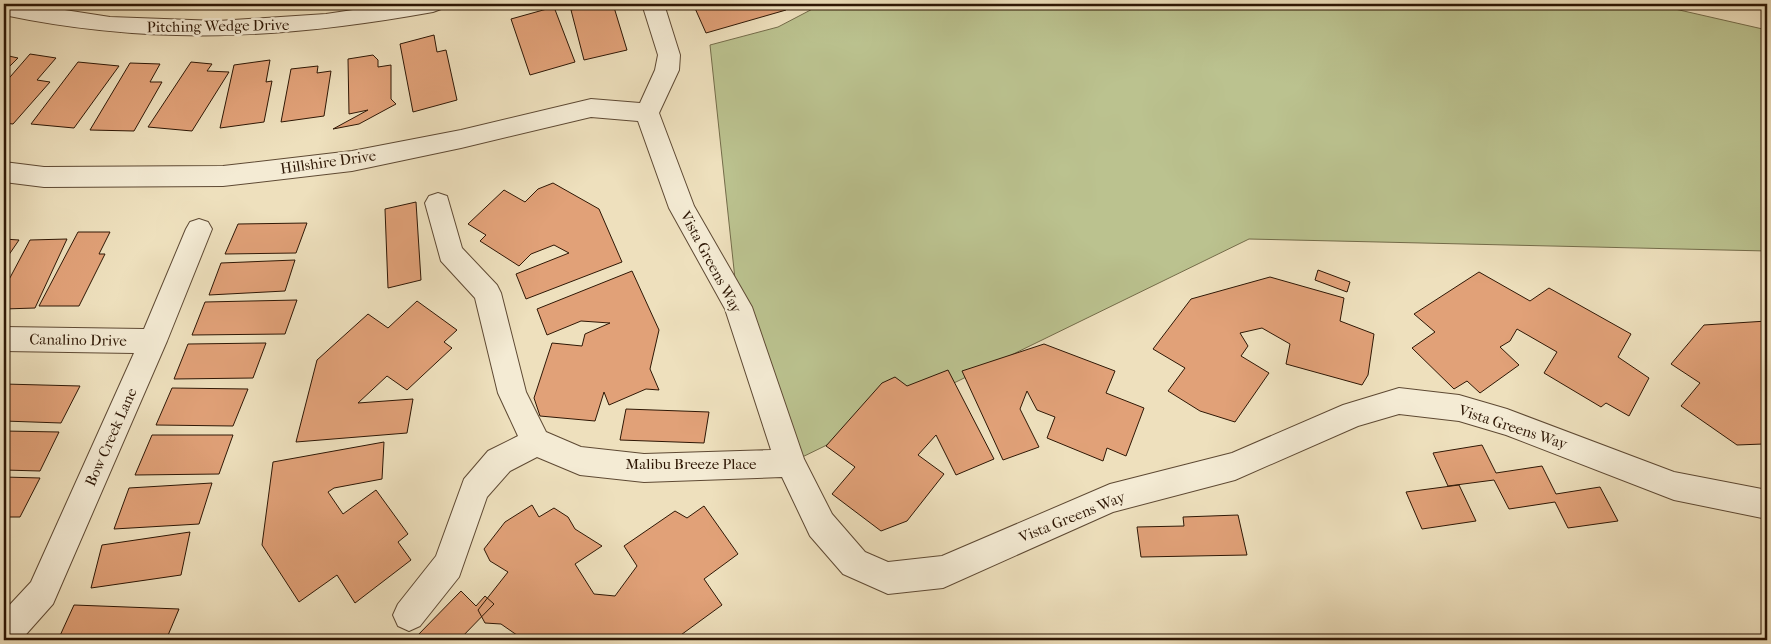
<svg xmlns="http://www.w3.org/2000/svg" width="1771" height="644" viewBox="0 0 1771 644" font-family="'IM FELL French Canon',serif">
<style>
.green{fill:#bbc28f;stroke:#746c4a}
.building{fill:#e1a178;stroke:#2e1705}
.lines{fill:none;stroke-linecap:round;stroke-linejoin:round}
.minor-casing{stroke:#5e4933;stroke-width:2}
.minor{fill:#f4ebd4;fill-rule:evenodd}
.labels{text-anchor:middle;stroke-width:5;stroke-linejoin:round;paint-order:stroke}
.street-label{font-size:15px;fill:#2e1705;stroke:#f4ebd4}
</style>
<rect width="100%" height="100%" fill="#eee0bd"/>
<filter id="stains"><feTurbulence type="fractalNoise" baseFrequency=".004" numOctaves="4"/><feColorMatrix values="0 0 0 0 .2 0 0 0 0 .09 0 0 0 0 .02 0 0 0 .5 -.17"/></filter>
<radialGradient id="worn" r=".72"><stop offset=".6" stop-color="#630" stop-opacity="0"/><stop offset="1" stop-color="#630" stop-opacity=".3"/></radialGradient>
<!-- green -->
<path class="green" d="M822,4H1653L1767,30V251L1249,239L790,463L738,307L710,45L778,27Z"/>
<!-- building -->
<path class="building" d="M599,4H613L627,50L584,60L571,10Z
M703,4H783L786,10L706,33L694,6Z
M554,7L575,62L530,75L511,19Z
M434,35L437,52L446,50L457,100L413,112L400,44Z
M30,54L56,58L37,80L50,82L13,124L4,123V84Z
M4,55L18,58L4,72Z
M373,55L378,60V67L391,65V99L396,104L359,124L333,129L368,110L349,114L348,59Z
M270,60L266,82L272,81L264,122L220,128L234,65Z
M78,62L119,66L74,128L31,124Z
M191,62L212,64L207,71L229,72L192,131L148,127Z
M130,63L160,64L150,82H162L134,131L90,130Z
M318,66L317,73L331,71L324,116L281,122L291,69Z
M553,183L599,209L622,262L526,299L516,274L569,253L554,245L531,254L519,266L480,241L486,235L468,224L504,190L525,202L538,189Z
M416,202L421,280L388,288L385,209Z
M307,223L296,253L225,254L238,224Z
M78,232H110L99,254H105L79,306H39Z
M4,239L19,240L4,262Z
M67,239L35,308L4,309V289L30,240Z
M295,260L285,291L209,295L221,263Z
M1318,270L1350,282L1347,292L1315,280Z
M632,271L659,330L650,369L659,390L646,389L609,405L604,392L595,421L540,416L534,398L552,343L582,346L585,334L610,323L581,321L547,335L537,309Z
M1479,272L1530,301L1549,288L1631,334L1618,357L1649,378L1629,416L1606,403L1601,407L1544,373L1557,352L1517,329L1510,341L1500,347L1519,365L1480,393L1467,381L1454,389L1412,348L1435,332L1414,314Z
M1270,277L1344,298L1340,321L1374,334L1368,375L1362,385L1286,364L1290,344L1262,328L1240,333L1248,346L1241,356L1269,373L1235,422L1200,411L1168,391L1185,368L1153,349L1191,299Z
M297,300L285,334L192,335L205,302Z
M417,301L457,330L444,342L452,348L407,390L387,376L358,403L413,399L407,433L296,442L317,360L368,314L388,328Z
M1767,321V381L1762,388L1767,392V439L1763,444L1737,445L1681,406L1700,383L1671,364L1704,325Z
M266,343L253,378L174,379L188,344Z
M1044,344L1115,371L1106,393L1144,408L1126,456L1107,448L1103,461L1047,438L1055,417L1037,410L1027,391L1020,409L1039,447L1003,460L962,371Z
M948,370L994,459L956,475L936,435L918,455L944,474L907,521L881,531L832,494L855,467L826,446L882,383L895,377L907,386Z
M4,384L80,386L61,423L4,421Z
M172,388L248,389L233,426L156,425Z
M626,409L709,412L704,443L620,440Z
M4,431L59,432L40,471L4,470Z
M152,435H233L219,474L135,475Z
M384,442L382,479L334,488L328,492L343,514L376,490L408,534L398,542L411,560L355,603L337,575L299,602L262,545L273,462Z
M1482,445L1496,473L1542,466L1556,494L1600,487L1618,521L1568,528L1555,502L1509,509L1494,480L1448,486L1433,453Z
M4,477L40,478L20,517H4Z
M212,483L199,524L114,529L129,488Z
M1459,485L1476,521L1422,529L1406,492Z
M532,505L539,517L554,508L568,517L575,529L602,546L575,564L594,594L615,596L637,566L624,546L675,511L687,518L704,506L738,554L704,579L722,605L674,640H524L501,624L485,623L478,610L508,572L490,561L484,549L505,522Z
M1238,515L1247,555L1141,557L1137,527L1184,526L1183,517Z
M190,532L181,575L91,588L102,545Z
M461,591L476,606L485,596L494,604L459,640H419L416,637Z
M74,605L179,609L166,640H58Z"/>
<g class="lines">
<defs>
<path id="minor" d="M4,4H26L110,17L218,21L326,14L393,4H444L441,9L433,12C284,39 153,46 4,15Z
M642,4H664L680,55L679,70L659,113L694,206L752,307L804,459L832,514L865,552L888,562L942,556L1110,484L1232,453L1343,405L1399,388L1459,395L1507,409L1674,472L1767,490V519L1674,500L1506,435L1459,421L1399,414L1358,426L1235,480L1113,512L943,588L888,594L843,574L810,536L782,477L644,482L580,475L537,457L510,471L487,497L459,577L420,626L409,631L398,626L393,615L398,604L436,556L464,479L488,451L518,436L498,393L475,298L441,261L425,203L429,196L438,193L447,196L462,248L497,285L501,293L526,392L546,432L581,447L644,454L771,450L725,309L669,208L638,121L591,117L461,148L352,171L223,186L44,187L4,182V162L44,167L223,166L352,151L461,130L591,99L640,103L655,70L658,55Z
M199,219L208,222L212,229L167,341L53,604L21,640H4V611L31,582L134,353L4,351V327L144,329L186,229L190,222Z"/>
</defs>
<!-- minor casing -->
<use href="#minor" class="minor-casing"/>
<!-- minor -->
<use href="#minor" class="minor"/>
</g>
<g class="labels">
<!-- street labels -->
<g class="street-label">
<text transform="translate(218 26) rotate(-1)" y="5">Pitching Wedge Drive</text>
<text transform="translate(328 162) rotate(-8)" y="5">Hillshire Drive</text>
<text transform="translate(711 262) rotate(62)" y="5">Vista Greens Way</text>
<text transform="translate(78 340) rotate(1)" y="5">Canalino Drive</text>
<text transform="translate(1513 427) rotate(18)" y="5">Vista Greens Way</text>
<text transform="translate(111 437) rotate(-66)" y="5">Bow Creek Lane</text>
<text x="691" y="469">Malibu Breeze Place</text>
<text transform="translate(1072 517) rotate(-22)" y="5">Vista Greens Way</text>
</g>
</g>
<!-- margin -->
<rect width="1771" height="644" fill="none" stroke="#eee0bd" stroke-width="20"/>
<rect x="5" y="5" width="1761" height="634" fill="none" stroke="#2e1705" stroke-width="2.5"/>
<rect x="10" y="10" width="1751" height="624" fill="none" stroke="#2e1705"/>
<rect width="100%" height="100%" filter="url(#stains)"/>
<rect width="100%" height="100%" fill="url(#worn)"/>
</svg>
